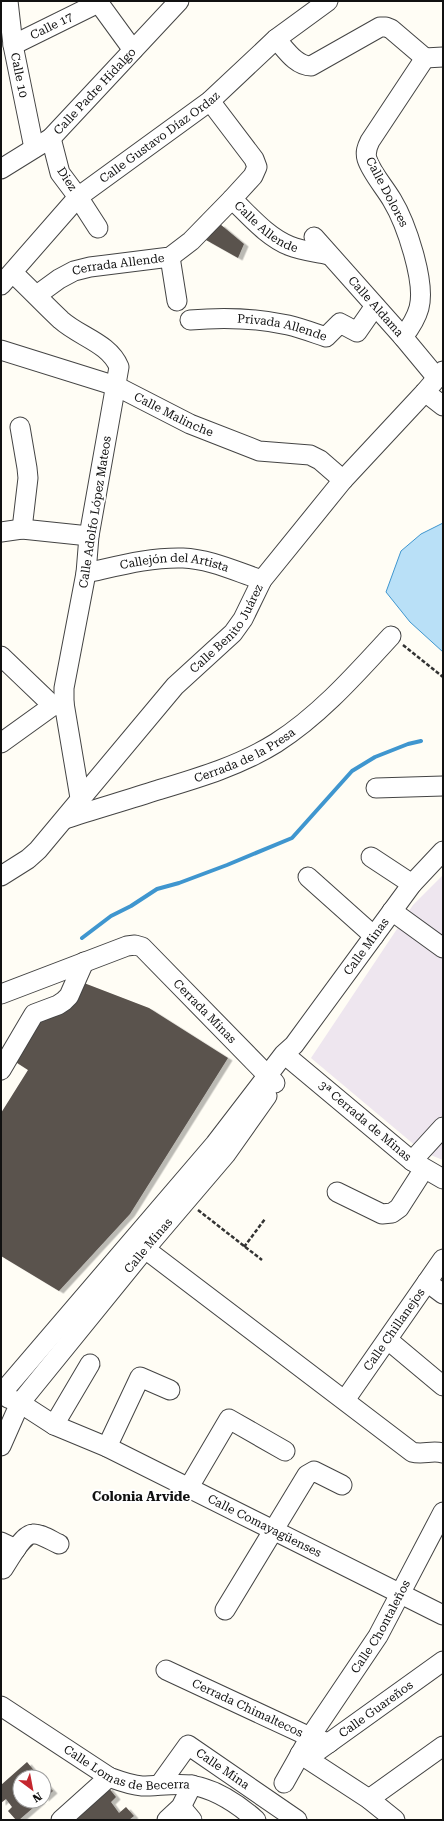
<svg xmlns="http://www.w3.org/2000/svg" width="444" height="1821" viewBox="0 0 444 1821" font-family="'Roboto Serif',serif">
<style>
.industrial{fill:#eee6ef}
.water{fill:#b9e0f7;stroke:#3f96cf}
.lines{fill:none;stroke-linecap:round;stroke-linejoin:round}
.stream{stroke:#3f96cf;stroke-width:4}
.building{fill:#5a524d;filter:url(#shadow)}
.minor-casing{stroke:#444;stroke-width:21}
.path{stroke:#333;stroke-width:2.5;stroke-dasharray:4 2;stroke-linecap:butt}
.minor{stroke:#fff;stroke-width:19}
.labels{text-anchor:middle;stroke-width:4;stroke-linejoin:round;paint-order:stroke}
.street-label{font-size:12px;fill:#111;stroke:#fff}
.neighbourhood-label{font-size:13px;font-weight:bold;fill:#111;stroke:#fff}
</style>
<defs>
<filter id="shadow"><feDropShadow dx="4.5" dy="2.5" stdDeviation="0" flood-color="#0004"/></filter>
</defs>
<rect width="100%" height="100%" fill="#fffdf5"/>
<!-- industrial -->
<path class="industrial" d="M443,875V1160L423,1152L311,1058L413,905Z"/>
<!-- water -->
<path class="water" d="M443,523V652L410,622L386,592L401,551L421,534Z"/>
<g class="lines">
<!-- stream -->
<path class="stream" d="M82,938L111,916L131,906L157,889L179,883L227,865L292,838L352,771L375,757L408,744L421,741"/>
</g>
<!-- building -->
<path class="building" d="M220,224L244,244L238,258L206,240Z
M84,983L149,1008L228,1058L130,1214L59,1291L1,1256V1113L28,1070L14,1061L43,1015Z
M27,1762L37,1774L33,1777H20V1801H41L19,1820H16L8,1811L12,1807L6,1799L1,1803V1785Z
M44,1781L53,1791L44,1799Z
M108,1787L116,1797L111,1802L119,1813L126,1807L134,1816L129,1820H76L73,1817Z"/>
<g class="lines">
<defs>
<g id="minor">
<path id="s1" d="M8,1L13,45L34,148"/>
<path d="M276,39C286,50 296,66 311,66L380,27H386L391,29L425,58"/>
<path id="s2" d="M13,45L96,4L101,6L133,50"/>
<path d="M425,58L443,57"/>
<path id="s3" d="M210,101L254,159L257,167L253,176L232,199C249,215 267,237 290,246C302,251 316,252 329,255"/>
<path d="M51,138L60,173L78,197L98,228"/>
<path id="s4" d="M1,169L51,138L179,1"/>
<path id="s5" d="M314,237L403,337L437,378"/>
<path d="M170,257L177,301"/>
<path d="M13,273C29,288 45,305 61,320C80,337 109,343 119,367L89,536L86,573L64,688V703L80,798"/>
<path id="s6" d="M1,285L78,197L210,101L276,39L328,1"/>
<path id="s7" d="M37,295L59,279L74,271L90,267L170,257L191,241L232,199"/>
<path id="s8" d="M190,320C223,317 256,318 288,325C301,328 314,333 326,337L340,323L357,332L375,306"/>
<path d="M403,337C410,328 416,319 419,308C426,282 406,223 392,200C385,188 371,172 367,159C365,152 367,147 370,141L425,58"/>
<path id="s9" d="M1,350L116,386L190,424L259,451L310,455L320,460L343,480"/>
<path d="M425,392L443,406"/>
<path d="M20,427L27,468L28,478L22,529"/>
<path d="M1,532L22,529L89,536"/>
<path id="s10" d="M86,573C118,566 150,557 183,558C210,559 237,572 262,580"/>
<path d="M1,656L49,702"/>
<path d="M1,743L51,707L64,703"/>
<path d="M376,788L443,786"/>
<path id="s11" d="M65,819C96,809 127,800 158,790C198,778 239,766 276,743C320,715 356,674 391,636"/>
<path d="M371,857L412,884"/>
<path id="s12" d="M1,876L28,859L38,850L175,686L233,633L243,619L262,580L343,480L425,392L443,371"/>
<path d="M308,877L374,936"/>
<path d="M392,911L443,948"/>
<path id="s13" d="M1,994L127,946L135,945L142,947L275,1083"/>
<path d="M290,1059L412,1161L443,1179"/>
<path d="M1,1070L34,1014L58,1005L64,1001L69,996L84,962"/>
<path d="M412,1161L443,1127"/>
<path d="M337,1192L382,1214L392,1213L399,1208L424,1169"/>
<path d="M136,1242L412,1452C423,1455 432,1450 443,1453"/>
<path d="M427,1282L443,1294"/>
<path d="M388,1340L443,1386"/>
<path id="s14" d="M1,1394L215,1144L284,1054L294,1045L412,884L443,851"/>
<path id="s15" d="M8,1398L20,1403L54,1425L107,1447L443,1615"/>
<path id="s16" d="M345,1400L443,1259"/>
<path d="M54,1425L90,1364"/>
<path id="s17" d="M1,1446L20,1403L145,1249L226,1154L267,1096"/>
<path d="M107,1447L140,1377L170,1390"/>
<path d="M189,1487L229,1419L285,1451"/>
<path d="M1,1542L16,1549"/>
<path d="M3,1569C9,1560 23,1534 33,1534C40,1533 52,1541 59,1544"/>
<path d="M225,1610L307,1475L314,1471L342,1485"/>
<path id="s18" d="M166,1670L310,1737L329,1743"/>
<path id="s19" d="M1,1706L109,1777C120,1781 130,1785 142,1786C158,1786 175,1783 191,1785C215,1789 239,1805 256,1820"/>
<path id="s20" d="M319,1750L443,1661"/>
<path d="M300,1754L369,1799L395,1820"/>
<path id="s21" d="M284,1783L310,1737L378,1636L443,1512"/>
<path id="s22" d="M160,1784L188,1745L297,1820"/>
<path d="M369,1799L443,1746"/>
<path d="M181,1807L192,1820"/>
<path d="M61,1820L109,1777"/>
<path d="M167,1820L181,1807L192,1785"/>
</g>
</defs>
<!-- minor casing -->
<use href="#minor" class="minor-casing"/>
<!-- path -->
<path class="path" d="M403,645L443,677
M198,1210L262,1260
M244,1247L265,1219"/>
<!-- minor -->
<use href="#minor" class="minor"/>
</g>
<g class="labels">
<!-- street labels -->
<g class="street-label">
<text dy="4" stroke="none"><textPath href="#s2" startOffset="43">Calle 17</textPath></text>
<text dy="4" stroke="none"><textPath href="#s1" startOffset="75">Calle 10</textPath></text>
<text dy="4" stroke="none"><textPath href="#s4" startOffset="123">Calle Padre Hidalgo</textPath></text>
<text dy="4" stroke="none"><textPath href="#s6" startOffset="218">Calle Gustavo Díaz Ordaz</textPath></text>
<text transform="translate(67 179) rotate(57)" y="4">Diez</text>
<text transform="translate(387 192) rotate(62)" y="4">Calle Dolores</text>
<text dy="4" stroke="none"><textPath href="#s3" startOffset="167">Calle Allende</textPath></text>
<text dy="4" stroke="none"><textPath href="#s7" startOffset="89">Cerrada Allende</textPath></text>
<text dy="4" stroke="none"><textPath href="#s5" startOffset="93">Calle Aldama</textPath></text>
<text dy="4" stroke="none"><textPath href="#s8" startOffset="93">Privada Allende</textPath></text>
<text dy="4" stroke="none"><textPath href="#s9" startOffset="185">Calle Malinche</textPath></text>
<text transform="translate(95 512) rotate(-81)" y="4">Calle Adolfo López Mateos</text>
<text dy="4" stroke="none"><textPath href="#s10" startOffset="90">Callejón del Artista</textPath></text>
<text dy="4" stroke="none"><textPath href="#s12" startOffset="337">Calle Benito Juárez</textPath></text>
<text dy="4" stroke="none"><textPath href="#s11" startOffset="191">Cerrada de la Presa</textPath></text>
<text dy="4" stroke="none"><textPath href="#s14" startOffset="578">Calle Minas</textPath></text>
<text dy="4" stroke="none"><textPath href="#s13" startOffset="240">Cerrada Minas</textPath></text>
<text transform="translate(365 1121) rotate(40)" y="4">3ª Cerrada de Minas</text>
<text dy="4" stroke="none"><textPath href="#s17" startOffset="250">Calle Minas</textPath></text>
<text dy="4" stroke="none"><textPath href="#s16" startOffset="86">Calle Chillanejos</textPath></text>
<text dy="4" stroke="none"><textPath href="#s15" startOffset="287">Calle Comayagüenses</textPath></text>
<text dy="4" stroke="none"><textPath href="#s21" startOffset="184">Calle Chontaleños</textPath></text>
<text dy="4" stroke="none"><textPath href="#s18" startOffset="90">Cerrada Chimaltecos</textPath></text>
<text dy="4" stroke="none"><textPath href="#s20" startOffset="70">Calle Guareños</textPath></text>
<text dy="4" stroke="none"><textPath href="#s19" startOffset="144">Calle Lomas de Becerra</textPath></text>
<text dy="4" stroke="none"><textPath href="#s22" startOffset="90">Calle Mina</textPath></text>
</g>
<!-- neighbourhood labels -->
<g class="neighbourhood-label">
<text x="141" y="1501">Colonia Arvide</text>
</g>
</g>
<!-- border -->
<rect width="444" height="1821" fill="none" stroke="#111111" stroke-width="4"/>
<!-- north arrow -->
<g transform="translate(32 1789) rotate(148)"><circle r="19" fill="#ffffff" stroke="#a0a0a0"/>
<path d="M0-3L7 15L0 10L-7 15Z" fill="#c4262e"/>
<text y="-6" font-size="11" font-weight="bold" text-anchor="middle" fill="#111111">N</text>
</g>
</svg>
